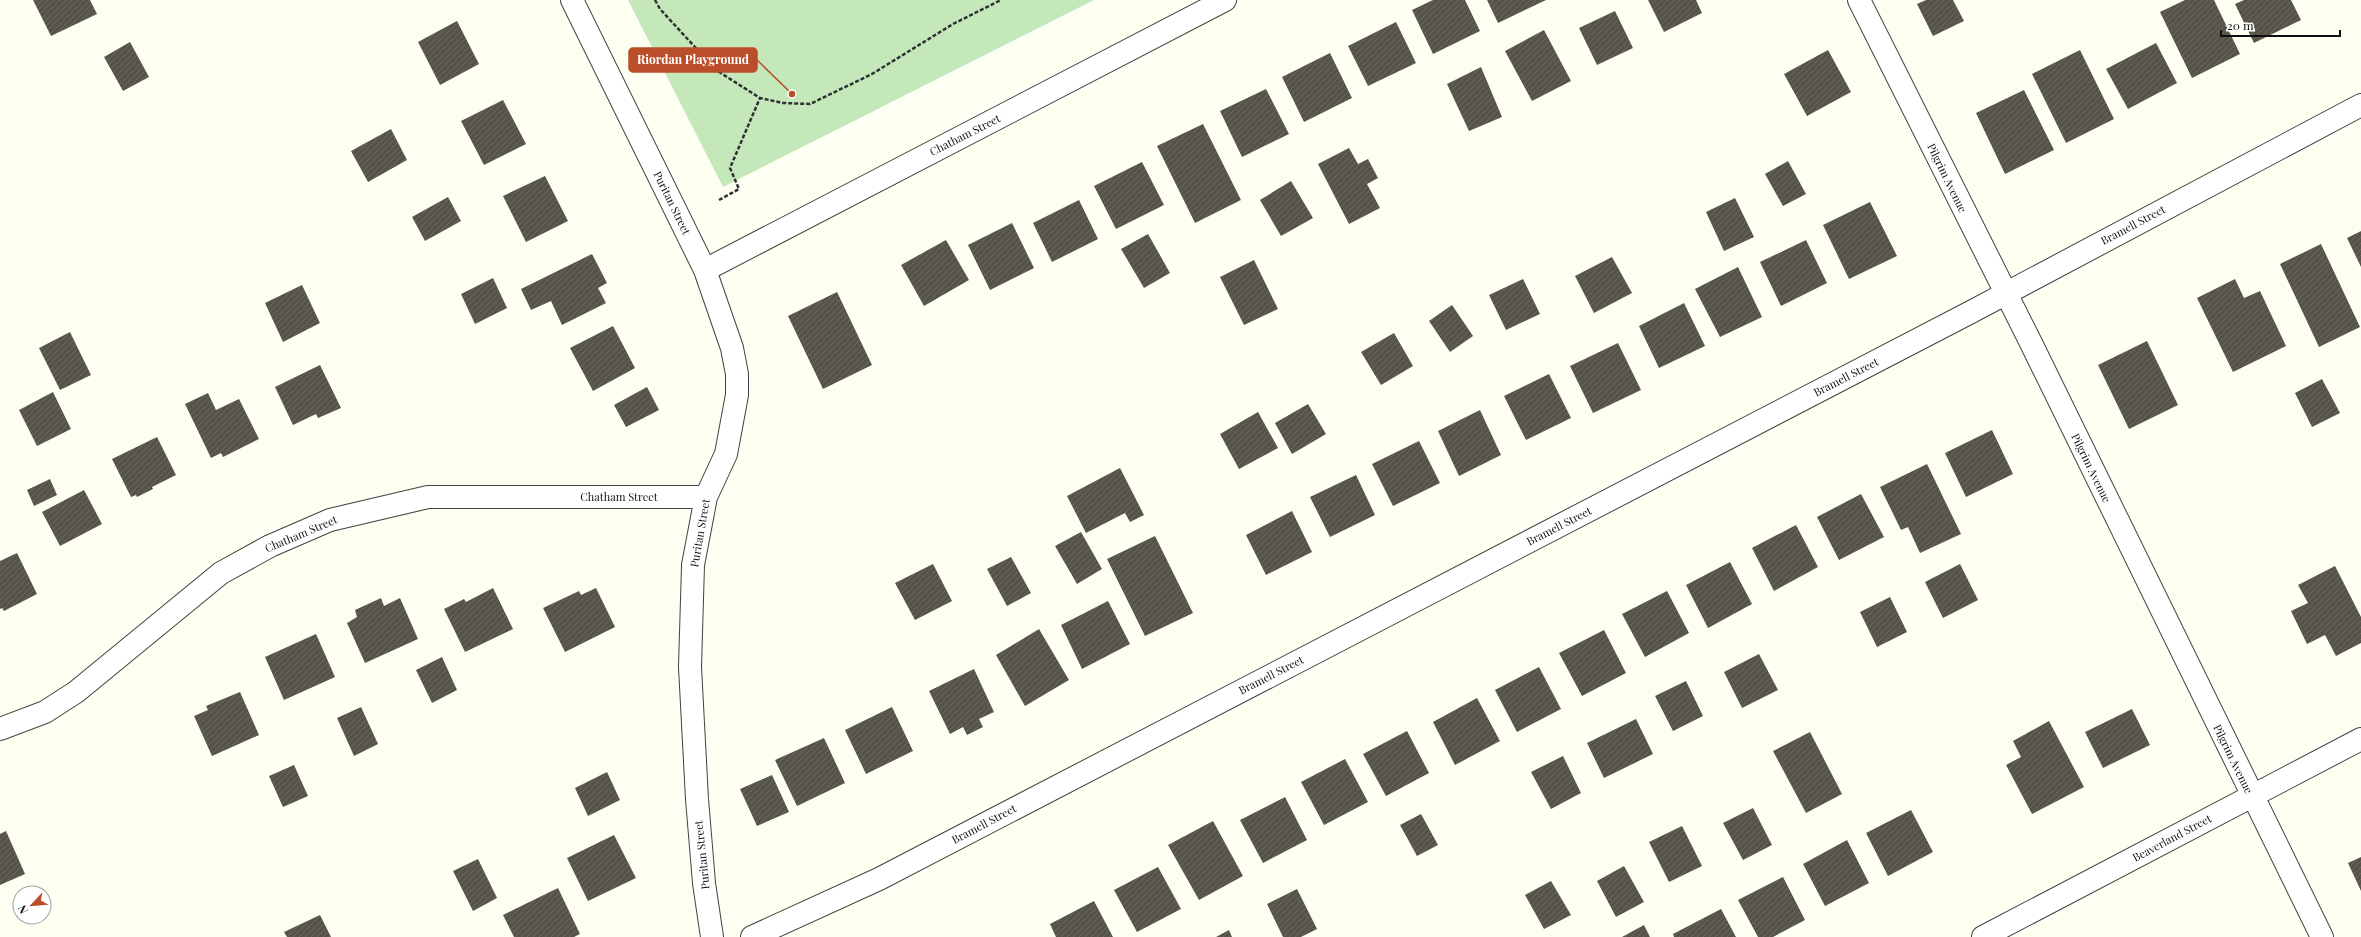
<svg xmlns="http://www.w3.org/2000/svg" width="2361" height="937" viewBox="0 0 2361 937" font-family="'Playfair Display',serif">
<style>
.park{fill:#c5e8bb}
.building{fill:url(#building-hatch)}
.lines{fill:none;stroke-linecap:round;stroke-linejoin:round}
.street-casing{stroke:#424242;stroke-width:24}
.path{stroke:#313131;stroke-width:2.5;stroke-dasharray:4 2;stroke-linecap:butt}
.street{stroke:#fff;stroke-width:22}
.labels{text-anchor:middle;stroke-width:4;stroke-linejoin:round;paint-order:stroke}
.street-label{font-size:11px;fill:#0f0f0f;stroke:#fff}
.leader{fill:none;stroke:#bb4e2a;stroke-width:1.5}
.callout-dot{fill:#bb4e2a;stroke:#fff;stroke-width:1.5}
.callout{fill:#bb4e2a;stroke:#bb4e2a;stroke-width:1.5}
.callout-label{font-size:12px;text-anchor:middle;font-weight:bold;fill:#fff}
</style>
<defs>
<pattern id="building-hatch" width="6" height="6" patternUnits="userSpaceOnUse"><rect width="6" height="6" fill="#57534b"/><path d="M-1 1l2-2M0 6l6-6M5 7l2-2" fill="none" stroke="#6a6761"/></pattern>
</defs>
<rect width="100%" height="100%" fill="#fdfff1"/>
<!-- park -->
<path class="park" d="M628,0H1094L723,187Z"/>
<!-- building -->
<path class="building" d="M33,0H90L97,14L51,36Z
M1433,0H1465L1480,31L1433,54L1412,10Z
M1487,0H1546L1498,23Z
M1648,0H1696L1702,13L1664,32Z
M1926,0H1953L1964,21L1933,36L1917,4Z
M2185,0H2214L2240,54L2192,78L2160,12Z
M2244,0H2291L2301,20L2254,43L2235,4Z
M1615,11L1633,48L1597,65L1579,28Z
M457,21L479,64L440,85L418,42Z
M1396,22L1416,63L1368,86L1348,46Z
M1544,30L1571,81L1532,101L1505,51Z
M130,42L149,77L123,91L104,57Z
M2156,43L2177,83L2128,109L2106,69Z
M1828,50L1851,92L1807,116L1784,74Z
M2080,50L2114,119L2066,143L2032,74Z
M1330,53L1352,98L1304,122L1282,77Z
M1481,67L1502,117L1469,131L1447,84Z
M1266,89L1289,134L1242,157L1220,111Z
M2024,90L2054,150L2005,174L1976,113Z
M503,100L526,144L484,165L461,121Z
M1203,124L1241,200L1195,223L1157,146Z
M391,129L407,160L368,182L351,151Z
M1349,148L1358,164L1368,159L1378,178L1367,184L1380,208L1349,224L1318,164Z
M1788,161L1806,194L1783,206L1765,174Z
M1142,162L1164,205L1116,229L1094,186Z
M545,176L568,221L526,242L503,196Z
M1291,181L1313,218L1281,236L1260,200Z
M448,197L461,221L425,241L412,217Z
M1735,198L1754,237L1724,251L1706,212Z
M1079,200L1098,239L1052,262L1033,223Z
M1870,202L1897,256L1849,279L1823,225Z
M1012,223L1034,268L990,290L968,245Z
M2361,231V267L2347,238Z
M1148,234L1170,273L1144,288L1121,249Z
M946,240L969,280L924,306L901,265Z
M1806,240L1827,283L1781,306L1760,262Z
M2321,244L2360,327L2319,347L2280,264Z
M592,254L607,283L598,288L606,303L562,325L551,301L531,310L521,289Z
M1612,257L1632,293L1594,313L1575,276Z
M1254,260L1278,309L1244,325L1220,277Z
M1738,267L1762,317L1720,337L1695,289Z
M493,278L507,308L475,324L461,294Z
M1523,279L1540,314L1506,330L1489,295Z
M2235,279L2244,298L2260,291L2286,346L2233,372L2197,298Z
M302,285L320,323L283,342L265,303Z
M837,292L872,365L823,389L788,316Z
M1684,303L1705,346L1659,368L1639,326Z
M1452,305L1473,336L1450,352L1429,321Z
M613,326L635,368L593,391L570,348Z
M70,332L91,375L60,390L39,348Z
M1394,333L1413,366L1381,385L1361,352Z
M2147,341L2178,405L2129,429L2098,365Z
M1618,343L1641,390L1593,413L1570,366Z
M320,365L341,408L318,418L316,414L293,425L275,387Z
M1549,374L1571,418L1526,440L1504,396Z
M2322,379L2340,413L2312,427L2295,393Z
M647,387L659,410L626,427L614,405Z
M53,392L71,429L37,446L19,410Z
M208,393L216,410L239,399L259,439L223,457L221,453L211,458L185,404Z
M1308,404L1326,434L1292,454L1275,423Z
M1480,410L1501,455L1459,476L1438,431Z
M1258,412L1278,448L1239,469L1220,434Z
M1992,430L2013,474L1966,497L1945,453Z
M157,437L176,475L152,487L153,489L137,497L136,495L131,497L112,459Z
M1419,441L1440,483L1393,506L1372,464Z
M1927,464L1961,534L1920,553L1908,527L1901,530L1880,487Z
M1120,468L1144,515L1130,522L1125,513L1086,533L1067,496Z
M1356,475L1375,515L1330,537L1310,497Z
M50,479L57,495L34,506L27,490Z
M84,490L102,524L60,546L42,512Z
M1861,494L1884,537L1839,560L1817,517Z
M1292,511L1312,552L1266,575L1246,535Z
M1796,525L1818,567L1774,591L1752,548Z
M1081,532L1102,569L1077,584L1055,546Z
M1155,536L1193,613L1145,636L1107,559Z
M17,553L37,594L4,611L2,608L0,609V561Z
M1011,557L1031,593L1007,606L987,569Z
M1730,562L1752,604L1708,628L1686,585Z
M933,564L952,601L915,620L895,583Z
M1960,564L1978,600L1943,618L1925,582Z
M2335,566L2361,617V643L2336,656L2325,635L2307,644L2291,611L2308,603L2298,585Z
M493,588L513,629L465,652L444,609L464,599L466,602Z
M596,588L615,627L565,652L543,608L579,591L581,595Z
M1667,591L1689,633L1645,657L1622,614Z
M1890,597L1907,632L1877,647L1860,612Z
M381,598L384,606L400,598L418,639L365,663L347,623L357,617L355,610Z
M1108,601L1130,644L1082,669L1061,625Z
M1039,629L1069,680L1025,706L996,655Z
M1604,630L1626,673L1582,696L1559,653Z
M316,634L335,677L284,700L265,657Z
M1759,654L1778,690L1742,708L1724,672Z
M442,657L457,690L432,703L416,670Z
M1539,667L1561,709L1517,732L1495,690Z
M974,669L994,712L979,719L983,727L967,735L963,727L950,734L929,691Z
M1686,681L1703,716L1673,731L1655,696Z
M240,692L259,735L212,756L194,716L208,710L206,706Z
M1477,698L1500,741L1455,765L1433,722Z
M361,707L378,744L354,756L337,718Z
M892,707L913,751L866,774L845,730Z
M2132,709L2150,745L2103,768L2085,732Z
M1636,719L1653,754L1604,778L1587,743Z
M2049,721L2084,787L2032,814L2006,765L2021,757L2013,741Z
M1407,731L1429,773L1386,796L1363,754Z
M1810,732L1842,794L1806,813L1773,751Z
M824,738L845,783L797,806L775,760Z
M1563,756L1581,793L1551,809L1531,772Z
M1345,759L1368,802L1324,825L1301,782Z
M294,765L308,796L283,807L269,776Z
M607,772L620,800L588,816L575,788Z
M772,775L789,812L757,826L740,789Z
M1285,797L1307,840L1263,863L1240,820Z
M1753,808L1772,845L1743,860L1723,823Z
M1911,810L1933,852L1888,876L1866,833Z
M1421,814L1438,845L1417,856L1400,825Z
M1213,821L1243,876L1199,900L1168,845Z
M1682,826L1702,866L1669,882L1649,842Z
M6,831L25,874L0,885V834Z
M614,835L636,878L588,901L567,858Z
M1847,840L1869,883L1825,906L1803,864Z
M2361,857V891L2348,863Z
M478,859L497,898L473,911L453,871Z
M1624,866L1644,902L1616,917L1597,881Z
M1158,867L1181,909L1137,932L1114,890Z
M1783,877L1805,920L1773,937H1758L1738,900Z
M1551,881L1571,915L1544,929L1525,895Z
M558,888L580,934L574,937H514L503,915Z
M1297,889L1317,929L1301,937H1283L1267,904Z
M1094,901L1113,937H1056L1050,924Z
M1721,909L1736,937H1674L1673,934Z
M320,915L331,937H287L284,932Z
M1644,925L1650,937H1622Z
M1229,930L1232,937H1216Z"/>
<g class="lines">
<defs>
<path id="street" d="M572,0L705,270L732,348L737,374V395L726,454L706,497L693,565L690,667L697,799L704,883L712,937
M1859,0L2031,343L2322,937
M705,270L1225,0
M0,729L45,712L76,692L221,573L270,546L330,520L428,497H706
M752,937L879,879L1971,312L2361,105
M1983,937L2361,739"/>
</defs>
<!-- street casing -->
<use href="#street" class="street-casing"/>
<!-- path -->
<path class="path" d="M655,0L660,9L716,70L760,98L783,103L810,104L872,74L953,24L1001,0
M719,200L739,189L730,168L760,98"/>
<!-- street -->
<use href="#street" class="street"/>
</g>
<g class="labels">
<!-- street labels -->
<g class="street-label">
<text transform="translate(965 135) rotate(-27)" y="4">Chatham Street</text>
<text transform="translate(1947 178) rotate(64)" y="4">Pilgrim Avenue</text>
<text transform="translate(672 203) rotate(64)" y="4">Puritan Street</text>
<text transform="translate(2133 225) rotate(-28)" y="4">Bramell Street</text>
<text transform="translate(1846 377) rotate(-27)" y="4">Bramell Street</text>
<text transform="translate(2091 468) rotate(64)" y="4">Pilgrim Avenue</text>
<text x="619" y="501">Chatham Street</text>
<text transform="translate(1559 526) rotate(-27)" y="4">Bramell Street</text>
<text transform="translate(700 533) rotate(-80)" y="4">Puritan Street</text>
<text transform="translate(301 534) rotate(-23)" y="4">Chatham Street</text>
<text transform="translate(1271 675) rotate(-27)" y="4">Bramell Street</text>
<text transform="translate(2233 759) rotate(64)" y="4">Pilgrim Avenue</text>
<text transform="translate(984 824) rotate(-28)" y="4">Bramell Street</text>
<text transform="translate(2172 838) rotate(-28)" y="4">Beaverland Street</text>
<text transform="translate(702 855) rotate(-96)" y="4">Puritan Street</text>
</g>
</g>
<!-- callouts -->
<path class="leader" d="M792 94L757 60"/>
<circle class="callout-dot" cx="792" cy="94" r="4"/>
<rect class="callout" x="629" y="48" width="128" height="24" rx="4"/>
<g class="callout-label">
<text x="693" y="64">Riordan Playground</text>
</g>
<!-- north arrow -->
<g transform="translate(32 905) rotate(244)"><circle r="19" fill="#ffffff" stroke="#9f9f9f"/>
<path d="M0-3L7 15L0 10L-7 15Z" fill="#bb4e2a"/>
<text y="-6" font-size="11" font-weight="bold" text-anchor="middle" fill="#0f0f0f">N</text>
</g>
<!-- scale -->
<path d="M2221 30v6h119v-6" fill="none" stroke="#0f0f0f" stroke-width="2"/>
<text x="2227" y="30" font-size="12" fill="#0f0f0f" stroke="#ffffff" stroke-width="3" paint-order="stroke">20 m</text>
</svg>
